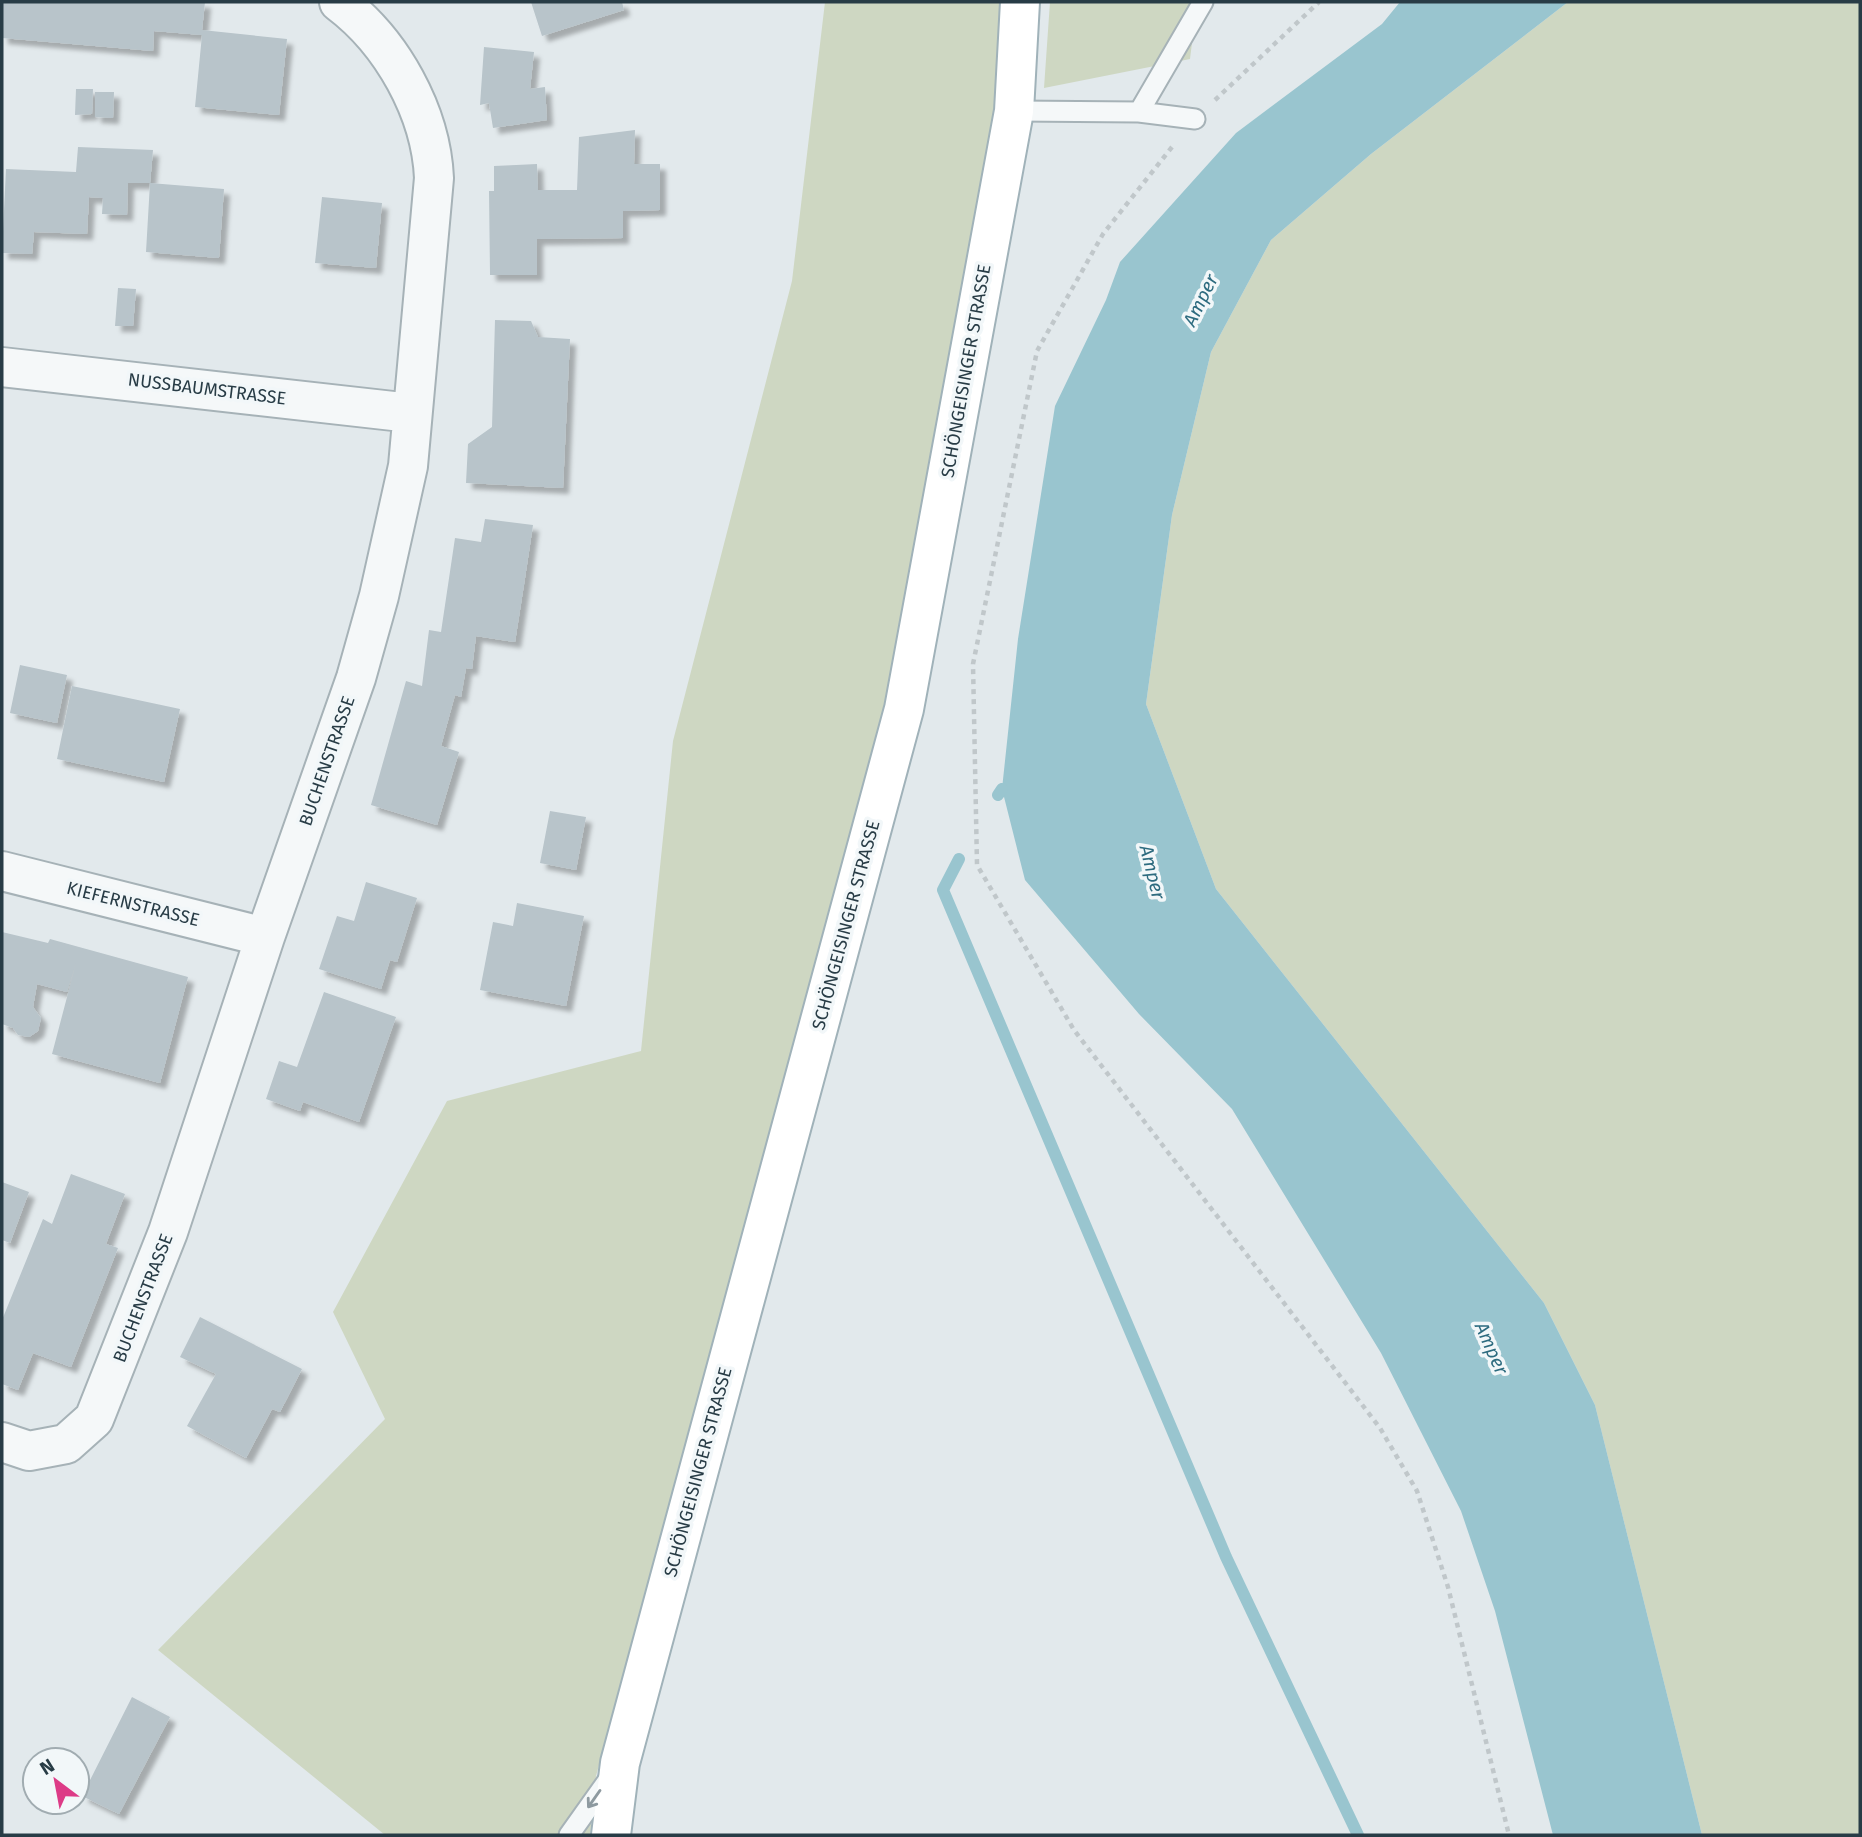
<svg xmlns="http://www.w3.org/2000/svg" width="1862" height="1837" viewBox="0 0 1862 1837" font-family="'Fira Sans',sans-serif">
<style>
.green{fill:#ced7c2}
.water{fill:#99c5cf}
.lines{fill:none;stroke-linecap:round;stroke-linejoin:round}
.stream{stroke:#99c5cf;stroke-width:12}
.building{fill:#b8c4ca;filter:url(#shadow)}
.service-casing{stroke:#a6b2b7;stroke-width:23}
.minor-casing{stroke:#a6b2b7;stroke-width:42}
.primary-casing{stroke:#a0b2b9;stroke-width:42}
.path{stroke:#c0c7ca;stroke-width:4.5;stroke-dasharray:5 5;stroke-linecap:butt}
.service{stroke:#f5f8f9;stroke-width:19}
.minor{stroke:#f5f8f9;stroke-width:38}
.primary{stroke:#fff;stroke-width:38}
.oneway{stroke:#8e9aa0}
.labels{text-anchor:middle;stroke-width:7;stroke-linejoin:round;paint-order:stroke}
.street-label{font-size:18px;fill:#283c46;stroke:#f2f7f9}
.water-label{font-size:19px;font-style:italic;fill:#2d6b7f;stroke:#f2f7f9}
</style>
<defs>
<filter id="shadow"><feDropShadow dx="6" dy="6" stdDeviation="2" flood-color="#0004"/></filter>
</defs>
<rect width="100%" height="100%" fill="#e2e9ec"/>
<!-- green -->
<path class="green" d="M825,2H1000L996,108L888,703L596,1776L590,1835H385L158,1650L385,1419L333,1312L447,1101L641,1051L673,741L792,281Z
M1050,2H1197L1190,59L1044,88Z
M1568,2H1860V1835H1702L1595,1405L1544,1303L1216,889L1146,704L1172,515L1211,352L1271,240L1371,154Z"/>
<!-- water -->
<path class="water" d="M1400,2H1568L1371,154L1271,240L1211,352L1172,515L1146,704L1216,889L1544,1303L1595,1405L1702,1835H1553L1495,1611L1461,1511L1381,1353L1232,1109L1139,1014L1025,880L1002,789L1018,639L1055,406L1106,300L1120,262L1236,133L1382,24Z"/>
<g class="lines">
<!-- stream -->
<path class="stream" d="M998,795L1002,789
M959,859L943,890L1226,1557L1358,1835"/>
</g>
<!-- building -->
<path class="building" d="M2,2H205L202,30L287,39L279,115L195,107L202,35L154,31L153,51L2,38Z
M531,2H622L624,10L542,36Z
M484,47L534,52L530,89L545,87L547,120L493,128L489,103L480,105Z
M76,89H93L92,114L75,115Z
M95,92H114L113,118L95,117Z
M635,130L634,164H660V210L623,211V238L537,239V275H490L489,191H494V166L537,164L538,190H577L579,137Z
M78,147L153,150L150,183H128L127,215L102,214L103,198L89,197L87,234L34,232L32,254L2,253L6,169L76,172Z
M150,183L224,189L219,258L146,252Z
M322,197L382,203L376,268L315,263Z
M118,288L136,289L133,326H115Z
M495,320L531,321L538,337L570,339L563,488L466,483L468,444L492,427Z
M485,519L533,525L525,578L515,642L476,636L472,669L466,668L461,697L455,695L441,746L459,752L437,825L371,805L406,681L422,686L429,630L441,632L455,538L481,542Z
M20,665L67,675L57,723L10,713Z
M72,686L180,709L164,782L57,759Z
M550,811L586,817L576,870L540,863Z
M366,882L417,898L397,962L390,960L381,989L319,969L337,916L354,921Z
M517,903L584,916L566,1006L480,990L493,922L513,926Z
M2,932L48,943L50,939L188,977L160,1083L52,1054L76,963L67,992L37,984L33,1007L41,1018L38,1031L29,1037L18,1035L13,1028L2,1024Z
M324,992L396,1017L359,1122L303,1102L300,1111L266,1099L279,1061L297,1067Z
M71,1174L125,1194L106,1244L118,1248L71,1367L33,1353L18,1390L2,1384V1320L43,1219L52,1224Z
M2,1182L29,1192L10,1243L2,1240Z
M200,1317L302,1369L280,1412L272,1409L246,1458L187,1426L216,1374L180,1357Z
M132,1697L170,1717L119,1814L82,1796Z"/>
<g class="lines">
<defs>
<path id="service" d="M1014,111L1139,112L1195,119
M1139,112L1203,2
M569,1835L611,1776"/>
<path id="minor" d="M2,367L411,413
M2,871L265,937
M2,1442L29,1451L66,1444L94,1419L168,1232L265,937L356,678L379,596L408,466L434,178C431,112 392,42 339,2"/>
<path id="primary" d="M611,1835L620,1763L904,709L1014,111L1020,2"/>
</defs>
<!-- service casing -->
<use href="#service" class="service-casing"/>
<!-- minor casing -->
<use href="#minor" class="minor-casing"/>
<!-- primary casing -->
<use href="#primary" class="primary-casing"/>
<!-- path -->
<path class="path" d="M1215,100L1319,2
M1172,147L1103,234L1037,351L973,664L977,865L1074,1030L1380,1428L1417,1491L1448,1587L1509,1835"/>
<!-- service -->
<use href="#service" class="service"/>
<!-- minor -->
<use href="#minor" class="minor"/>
<!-- primary -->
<use href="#primary" class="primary"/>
</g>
<!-- one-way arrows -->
<defs><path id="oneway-shaft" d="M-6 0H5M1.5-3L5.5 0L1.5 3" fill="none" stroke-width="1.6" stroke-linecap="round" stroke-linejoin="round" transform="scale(1.75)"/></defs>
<use class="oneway" href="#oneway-shaft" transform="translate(594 1799) rotate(125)"/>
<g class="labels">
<!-- street labels -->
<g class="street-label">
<text transform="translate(966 371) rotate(-80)" y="6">SCHÖNGEISINGER STRASSE</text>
<text transform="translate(207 389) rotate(7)" y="6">NUSSBAUMSTRASSE</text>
<text transform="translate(327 761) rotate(-71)" y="6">BUCHENSTRASSE</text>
<text transform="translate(133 904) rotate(14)" y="6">KIEFERNSTRASSE</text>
<text transform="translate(846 925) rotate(-75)" y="6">SCHÖNGEISINGER STRASSE</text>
<text transform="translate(143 1298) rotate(-69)" y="6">BUCHENSTRASSE</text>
<text transform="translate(698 1472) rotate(-75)" y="6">SCHÖNGEISINGER STRASSE</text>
</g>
<!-- water labels -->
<g class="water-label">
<text transform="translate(1200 300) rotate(-64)" y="7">Amper</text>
<text transform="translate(1153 872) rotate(76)" y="7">Amper</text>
<text transform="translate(1492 1348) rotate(66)" y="7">Amper</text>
</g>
</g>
<!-- border -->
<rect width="1862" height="1837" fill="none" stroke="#283c46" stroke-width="7"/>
<!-- north arrow -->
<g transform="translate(56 1781) rotate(328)"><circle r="33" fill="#f2f7f9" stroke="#a1acb1" stroke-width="2"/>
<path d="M0-5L12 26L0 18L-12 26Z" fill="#dd3b87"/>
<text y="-10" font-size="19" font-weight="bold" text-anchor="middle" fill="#283c46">N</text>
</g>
</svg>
